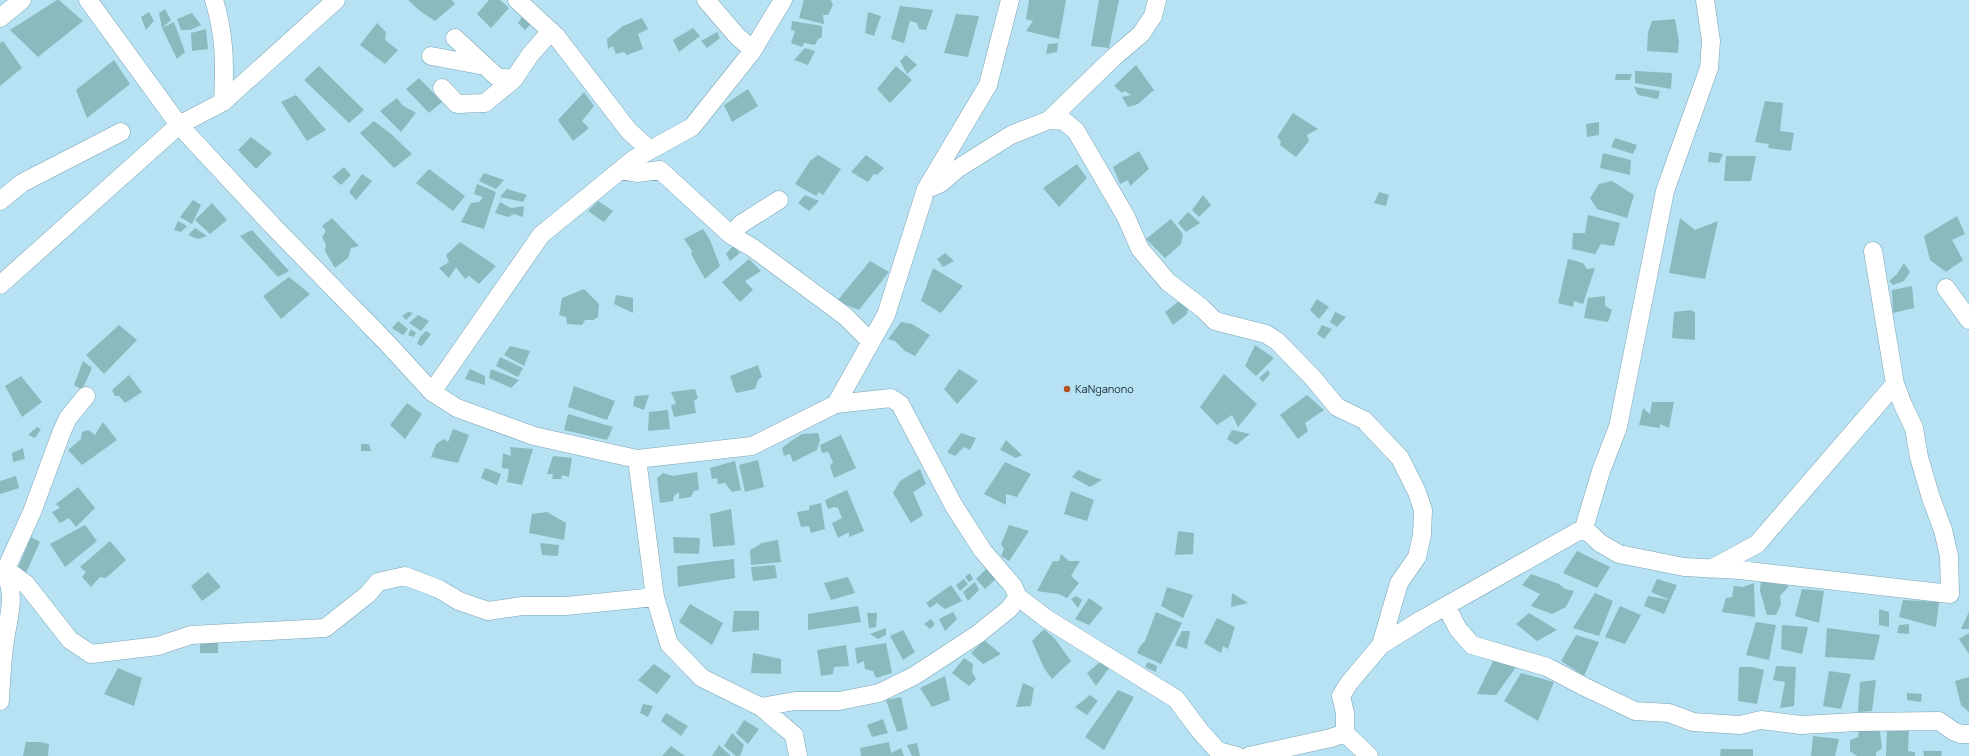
<svg xmlns="http://www.w3.org/2000/svg" width="1969" height="756" viewBox="0 0 1969 756" font-family="Manrope,sans-serif">
<style>
.building{fill:#8ababe}
.lines{fill:none;stroke-linecap:round;stroke-linejoin:round}
.minor-casing{stroke:#7ba5b5;stroke-width:19}
.minor{stroke:#fff;stroke-width:18}
.poi-dot{fill:#b85325;stroke:#b6e2f3;stroke-width:1.5}
.labels{text-anchor:middle;stroke-width:4;stroke-linejoin:round;paint-order:stroke}
.poi-label{font-size:11px;fill:#203137;stroke:#b6e2f3;text-anchor:start}
</style>
<rect width="100%" height="100%" fill="#b6e2f3"/>
<!-- building -->
<path class="building" d="M57,0H59L83,21L38,57L10,30Z
M408,0H452L455,4L435,21L420,11Z
M489,0H500L509,8L491,28L477,14Z
M804,0H831L833,5L828,15H823L824,24L799,18Z
M1029,0H1066L1059,39L1026,31L1033,21L1026,19Z
M1099,0H1119L1109,48L1091,46Z
M900,6L933,10L926,30L919,29L917,23L910,21L904,43L891,39Z
M165,9L171,20L162,28L159,13Z
M149,12L154,21L146,30L141,17Z
M868,12L881,16L874,36L865,33Z
M192,13L201,25L190,30H181L177,19Z
M524,14L532,23L525,30L518,23Z
M956,14L979,16L968,57L944,53Z
M642,18L648,29L638,34L643,49L627,55L624,52L616,54L613,46L608,49L607,39L623,26Z
M1675,19L1679,41L1678,53L1647,51L1648,32L1652,21Z
M792,21L822,26V37L818,39L815,45L804,43L802,47L791,43L795,31L791,30Z
M174,22L185,52L177,59L162,28Z
M377,23L386,32L385,40L398,50L385,64L360,45Z
M693,28L700,36L679,52L673,40Z
M206,29L208,49L192,51L191,33Z
M717,32L720,38L707,48L701,41Z
M3,41L22,68L0,86V43Z
M1058,43L1057,52L1046,54L1048,44Z
M805,48L815,51L808,65L794,60Z
M906,55L917,65L907,74L900,61Z
M114,60L130,84L87,118L76,90Z
M1136,65L1154,90L1138,104L1128,107L1122,97L1131,95L1125,91L1122,93L1114,86Z
M319,66L364,110L349,123L304,80Z
M896,66L912,80L890,103L877,89Z
M1635,71L1672,73L1671,89L1635,83Z
M1616,74H1632L1630,80H1615Z
M419,78L442,102L429,113L406,89Z
M1634,87L1660,91L1658,99L1638,95Z
M748,89L758,106L732,122L724,105Z
M584,92L594,106L582,121L589,128L573,141L558,120Z
M296,95L326,130L307,141L281,102Z
M397,98L402,105L416,113L401,132L380,111Z
M1765,101L1783,103L1780,131L1794,133L1791,151L1768,148L1769,144L1755,142Z
M1293,113L1318,129L1307,135L1309,141L1296,157L1280,145L1281,141L1277,137Z
M374,121L391,134L412,154L394,168L360,133Z
M1599,122V135L1587,137L1586,124Z
M251,137L272,153L256,169L238,150Z
M1615,138L1637,145L1633,154L1611,147Z
M1139,151L1149,169L1130,186L1128,180L1120,184L1113,167Z
M1709,152L1723,154L1719,163L1708,162Z
M1603,153L1631,160L1630,175L1600,168Z
M818,155L841,169L823,195L819,192L816,196L795,184L810,161Z
M866,155L884,168L877,175L874,174L868,182L851,172Z
M1726,156H1756L1751,181H1724Z
M1077,164L1087,178L1059,207L1043,188Z
M344,167L351,175L341,185L332,177Z
M429,169L465,196L453,211L416,183Z
M484,173L504,180L496,189L479,181Z
M362,174L372,181L356,200L349,192Z
M1612,181L1634,195L1627,218L1597,209L1590,198L1599,184Z
M477,184L496,192L484,229L461,222L471,203L479,202L483,197L474,194Z
M507,189L527,195L523,202L500,197Z
M1379,192L1389,195L1386,206L1374,203Z
M805,195L819,201L809,211L798,203Z
M1203,195L1211,205L1199,217L1192,210Z
M193,200L201,205L192,224L180,217Z
M598,201L613,211L604,222L588,211Z
M500,202L511,208L524,206L523,217L514,214L508,217L495,213Z
M212,203L227,220L210,234L195,220Z
M1188,212L1200,223L1186,232L1178,223Z
M1588,215L1620,223L1614,246L1601,244L1595,254L1572,249L1573,233H1585Z
M1957,216L1965,234L1952,240L1963,260L1946,272L1930,260L1924,236Z
M332,218L359,246L351,248L348,258L335,268L325,251L326,245L322,237L326,231L322,226Z
M1680,218L1695,230L1718,221L1705,279L1669,273Z
M1171,219L1183,234L1181,244L1165,258L1146,239Z
M178,221L187,226L181,232L174,230Z
M195,228L207,236L198,239L188,235Z
M703,229L710,240L720,266L705,279L691,254L692,251L684,239Z
M252,230L289,271L278,277L240,236Z
M460,242L496,266L479,284L469,276L465,279L456,267L449,278L439,268L449,262L446,255Z
M733,246L740,253L730,261L726,254Z
M945,253L954,261L943,267L937,259Z
M749,259L761,271L745,281L753,290L740,302L722,282Z
M1568,259L1583,263L1587,269L1595,268L1583,304L1574,301L1573,307L1558,303Z
M870,261L889,272L859,310L837,301Z
M1904,263L1910,272L1904,281L1893,285L1889,281L1897,274Z
M933,268L963,286L941,313L921,301Z
M289,277L310,294L281,319L263,296Z
M1912,286L1914,308L1893,313L1892,290Z
M584,289L599,304L598,317L593,320H585L582,325L567,324L566,317L559,315L562,298Z
M616,295L633,298V313L614,304Z
M1605,296V306L1612,310L1608,322L1584,318L1588,298Z
M1317,299L1329,307L1319,319L1310,310Z
M1179,301L1188,309L1187,314L1173,325L1165,312Z
M1691,310L1695,313V340L1672,338L1674,312Z
M408,312L413,313L406,320L402,316Z
M1335,312L1346,317L1337,327L1330,322Z
M418,315L429,321L421,331L409,323Z
M398,321L408,329L403,335L392,328Z
M901,322L912,324L930,335L915,356L905,351L895,341L888,339Z
M119,325L137,340L104,374L86,355Z
M1322,325L1332,329L1324,339L1317,334Z
M411,329L416,333L414,337L408,335Z
M426,331L431,334L422,346L417,344L420,337Z
M1255,345L1274,358L1256,376L1245,366Z
M510,346L530,351L524,366L504,355Z
M500,357L523,368L518,377L496,366Z
M83,361L92,368L82,390L74,385Z
M758,365L762,377L758,380L755,389L736,393L730,376Z
M470,369L485,376V385L465,379Z
M491,369L519,380L511,388L489,378Z
M959,369L978,381L957,404L944,389Z
M1268,370L1270,374L1263,382L1259,378Z
M1224,374L1257,404L1238,427L1232,415L1217,425L1200,407Z
M129,375L142,392L125,403L119,396H115L112,390Z
M21,376L42,402L22,417L5,386Z
M574,386L615,401L607,420L568,407Z
M695,389L698,398L694,401L696,413L674,417L671,405L676,404L671,392Z
M649,395L644,410L633,406L635,396Z
M1307,395L1324,410L1305,423L1308,431L1298,439L1280,415Z
M1652,402H1674L1669,428L1660,424V428L1639,425L1643,408L1650,414Z
M407,403L422,414L405,439L390,425Z
M668,410L670,429L648,431L649,412Z
M568,414L613,427L607,440L564,430Z
M103,422L117,440L82,465L68,450L81,439L82,432L88,430L95,435Z
M37,427L41,429L35,438L28,435Z
M453,429L469,435L458,463L431,457L436,444L444,439L448,442Z
M1232,430L1250,434L1236,445L1227,439Z
M818,433L820,440L817,450L793,462L790,454L784,456L782,448L791,441L802,434Z
M961,433L976,438L970,450L964,447L955,456L947,452Z
M841,435L856,468L834,478L830,466L833,462L828,452L822,453L820,445Z
M1006,440L1022,455L1016,458L1000,450Z
M361,444H369L371,451H361Z
M510,447L533,449L522,485L507,482L509,469L502,468L503,453L511,456Z
M23,448L25,459L13,462L12,453Z
M553,456L572,458L569,477L562,475L561,479H552L553,474H547Z
M758,460L764,487L745,492L739,465Z
M735,461L741,490L732,492L725,483L718,484L717,478L712,479L710,468Z
M1005,462L1031,474L1017,497L1006,494V505L984,494Z
M485,468L501,474L497,485L481,478Z
M920,469L926,484L913,492L923,515L911,523L893,493L900,481Z
M1078,470L1102,480L1090,487L1072,477Z
M697,472L699,490L694,491L691,497L679,499V492L674,496L673,501L660,503L657,478L663,473L673,476Z
M16,476L19,488L0,494V481Z
M78,487L95,508L76,527L69,518L60,523L52,512L60,508L56,504Z
M847,490L864,531L849,537V532L838,538L832,523L842,518L838,508L834,507L828,509L825,500Z
M1071,491L1094,500L1087,521L1064,514Z
M821,503L825,529L811,533L809,526L801,527L797,512L809,510V506Z
M731,509L735,545L713,547L710,514Z
M547,512L566,523L564,540L529,533L532,514Z
M85,525L97,541L65,567L50,544Z
M1009,525L1029,531L1009,561L1001,556L1004,549L1001,544Z
M1178,531L1194,533L1193,554L1175,555Z
M31,537L40,542L26,573L17,570Z
M673,537L700,538L699,554L674,553Z
M778,540L781,562L751,565L750,550L762,543Z
M110,541L126,560L106,578L100,577L91,587L82,577L86,572L80,567Z
M540,543L559,545L558,556L542,555Z
M1577,551L1610,567L1597,588L1563,573Z
M1061,554L1069,561H1080L1071,576L1079,583L1067,598L1058,594L1037,591L1053,561H1059Z
M734,559L735,578L678,587L677,566Z
M775,565L777,578L753,581L751,567Z
M989,566L998,577L985,589L976,579Z
M208,572L221,587L202,601L191,586Z
M970,573L973,579L969,582L965,577Z
M1531,574L1559,584L1565,589L1574,591L1566,607L1552,614L1531,606L1540,594L1522,585Z
M848,577L855,593L831,600L824,583Z
M964,579L968,584L960,591L956,585Z
M1657,579L1677,585L1664,614L1644,606L1648,596L1670,600L1651,592Z
M1761,579L1789,586L1780,596L1781,604L1776,615H1767L1760,591Z
M975,582L979,590L968,601L963,592Z
M1754,583L1755,617L1722,612L1726,598L1732,597L1734,586L1743,587Z
M951,585L962,601L945,609L937,603L930,608L926,603Z
M1167,587L1193,595L1183,618L1161,606Z
M1802,589L1824,591L1819,623L1795,616Z
M1232,593L1248,603L1231,607Z
M1595,593L1613,601L1599,636L1573,628Z
M1076,596L1082,600L1078,608L1071,599Z
M1089,598L1103,608L1089,625L1075,619Z
M1903,600L1939,602L1936,627L1899,617Z
M690,604L723,623L712,645L679,622Z
M858,606L861,622L808,630V614Z
M1620,606L1641,615L1625,644L1605,637Z
M1879,609L1889,612V627L1879,625Z
M734,611H759V630L732,632Z
M953,612L957,619L945,631L939,619Z
M1156,612L1182,623L1161,664L1137,653L1140,646L1145,641Z
M1969,612V629H1961Z
M867,613H877L876,627L869,628Z
M1529,613L1557,630L1537,641L1516,624Z
M1217,618L1235,627L1228,649L1223,646L1221,653L1204,643Z
M931,619L935,624L930,629L924,624Z
M1756,622L1776,625L1769,660L1746,655Z
M1909,624V634L1897,633L1899,625Z
M1782,625L1808,627L1802,654L1781,649Z
M886,628V635L878,639L870,634Z
M1827,628L1880,635L1874,660L1825,657Z
M1044,629L1055,639L1071,661L1052,679L1044,668L1032,641Z
M903,630L915,652L903,660L890,636Z
M1182,631H1190L1187,649L1175,645Z
M1969,633V654L1959,639Z
M1576,635L1599,642L1584,676L1561,661Z
M218,640V653H200V641Z
M984,640L1001,654L983,664L971,653Z
M886,643L892,673L876,678L873,671L865,669L864,661L857,664L855,648Z
M846,645L849,666L834,667L833,674L821,676L817,650Z
M753,653L781,659V674L751,673Z
M964,658L973,664L972,672L976,679L969,686L952,673Z
M1494,659L1516,667L1496,695L1477,694Z
M1100,662L1109,668L1096,686L1087,673Z
M1148,662L1157,666L1156,672L1145,667Z
M654,664L671,676L657,694L638,680Z
M1776,666L1796,667L1794,706L1780,708L1785,682L1773,680Z
M1739,667H1752L1764,670L1757,704L1738,701Z
M118,668L142,678L134,706L104,694Z
M1829,671L1851,674L1841,709L1823,706Z
M1521,673L1554,682L1538,721L1504,701Z
M945,676L950,700L932,707L920,688Z
M1969,677V712L1961,705L1955,681Z
M1876,680L1872,711L1858,712L1860,682Z
M1023,683L1034,688L1031,706L1016,707Z
M1118,690L1134,697L1104,750L1085,737Z
M1907,693L1922,694L1921,702L1907,700Z
M1090,695L1098,701L1087,715L1075,707Z
M901,697L908,729L897,732L886,700Z
M643,704L653,706L648,717L640,713Z
M666,713L688,726L681,736L661,721Z
M883,719L888,733L872,737L867,725Z
M744,720L759,729L748,744L736,733Z
M1887,727L1909,728L1908,751L1915,752V756H1886Z
M1859,729L1880,731L1882,748L1876,753V756H1857L1850,751V740L1858,737Z
M732,733L744,745L740,756H736L724,746Z
M1813,736L1839,739L1835,756H1811Z
M26,742H40L49,744L48,756H23Z
M889,742L891,753L901,748L904,756H861L860,748Z
M917,743L920,756H912L907,745Z
M719,745L731,756H712Z
M671,746L685,756H662Z
M1721,749H1753V756H1720Z
M1923,751H1942L1941,756H1924Z"/>
<g class="lines">
<defs>
<path id="minor" d="M88,0L179,125L271,224L388,344L432,392L457,408L534,436L637,459L752,446L836,404L886,315L926,189L988,85L1010,0
M214,0C225,35 225,66 223,102
M517,0L556,36L629,131L650,150
M706,0L737,36L753,50
M0,18L22,0
M455,38L497,77L514,79
M431,56L485,66
M442,88L457,104L485,103L514,79L530,55L551,31
M1049,120L1064,121L1076,131L1126,217L1140,249L1168,282L1202,308L1215,321L1266,334L1277,341L1313,378L1337,407L1364,420L1400,458L1417,492L1423,510L1422,535L1417,557L1399,583L1381,645
M620,170L637,173L660,170L731,235L753,248L845,316L871,342
M927,189L941,183L957,169L1011,135L1049,120L1114,57L1141,34L1153,16L1157,0
M0,201L22,183L121,132
M731,235L741,224L779,200
M0,285L179,125L223,102L336,0
M1946,288L1969,320
M432,392L541,235L634,159L692,127L751,53L783,0
M637,459L655,597L669,644L702,678L761,707L794,735L798,756
M1584,528L1600,543L1619,554L1684,567L1740,570L1950,594L1949,556L1943,530L1931,498L1919,457L1914,428L1903,405L1895,384L1873,251
M0,569L11,573L26,584L70,640L91,654L158,646L191,635L325,628L368,594L378,582L405,576L439,589L459,601L488,611L522,606H566L655,597
M1711,569L1757,544L1895,384
M1018,597L1047,619L1176,699L1200,731L1218,751L1237,756
M1446,606L1458,629L1472,645L1547,667L1585,687L1635,711L1669,713L1693,722L1740,725L1761,720L1801,725L1857,722L1939,721L1953,731L1961,734H1969
M0,701C1,681 2,660 5,640C9,614 16,597 5,571L32,512L62,431L68,418L86,396
M761,707L795,701H839L879,693L914,676L978,634L1009,609L1018,597L1013,586L983,551L954,506L900,404L891,398L836,404
M1249,756L1331,738L1345,733
M1369,756L1345,733V713L1341,696L1349,683L1381,645L1421,620L1584,528L1601,471L1618,427L1665,191L1709,68L1711,41L1705,0"/>
</defs>
<!-- minor casing -->
<use href="#minor" class="minor-casing"/>
<!-- minor -->
<use href="#minor" class="minor"/>
</g>
<!-- markers -->
<circle class="poi-dot" cx="1067" cy="389" r="4"/>
<g class="labels">
<!-- poi labels -->
<g class="poi-label">
<text x="1075" y="393">KaNganono</text>
</g>
</g>
</svg>
